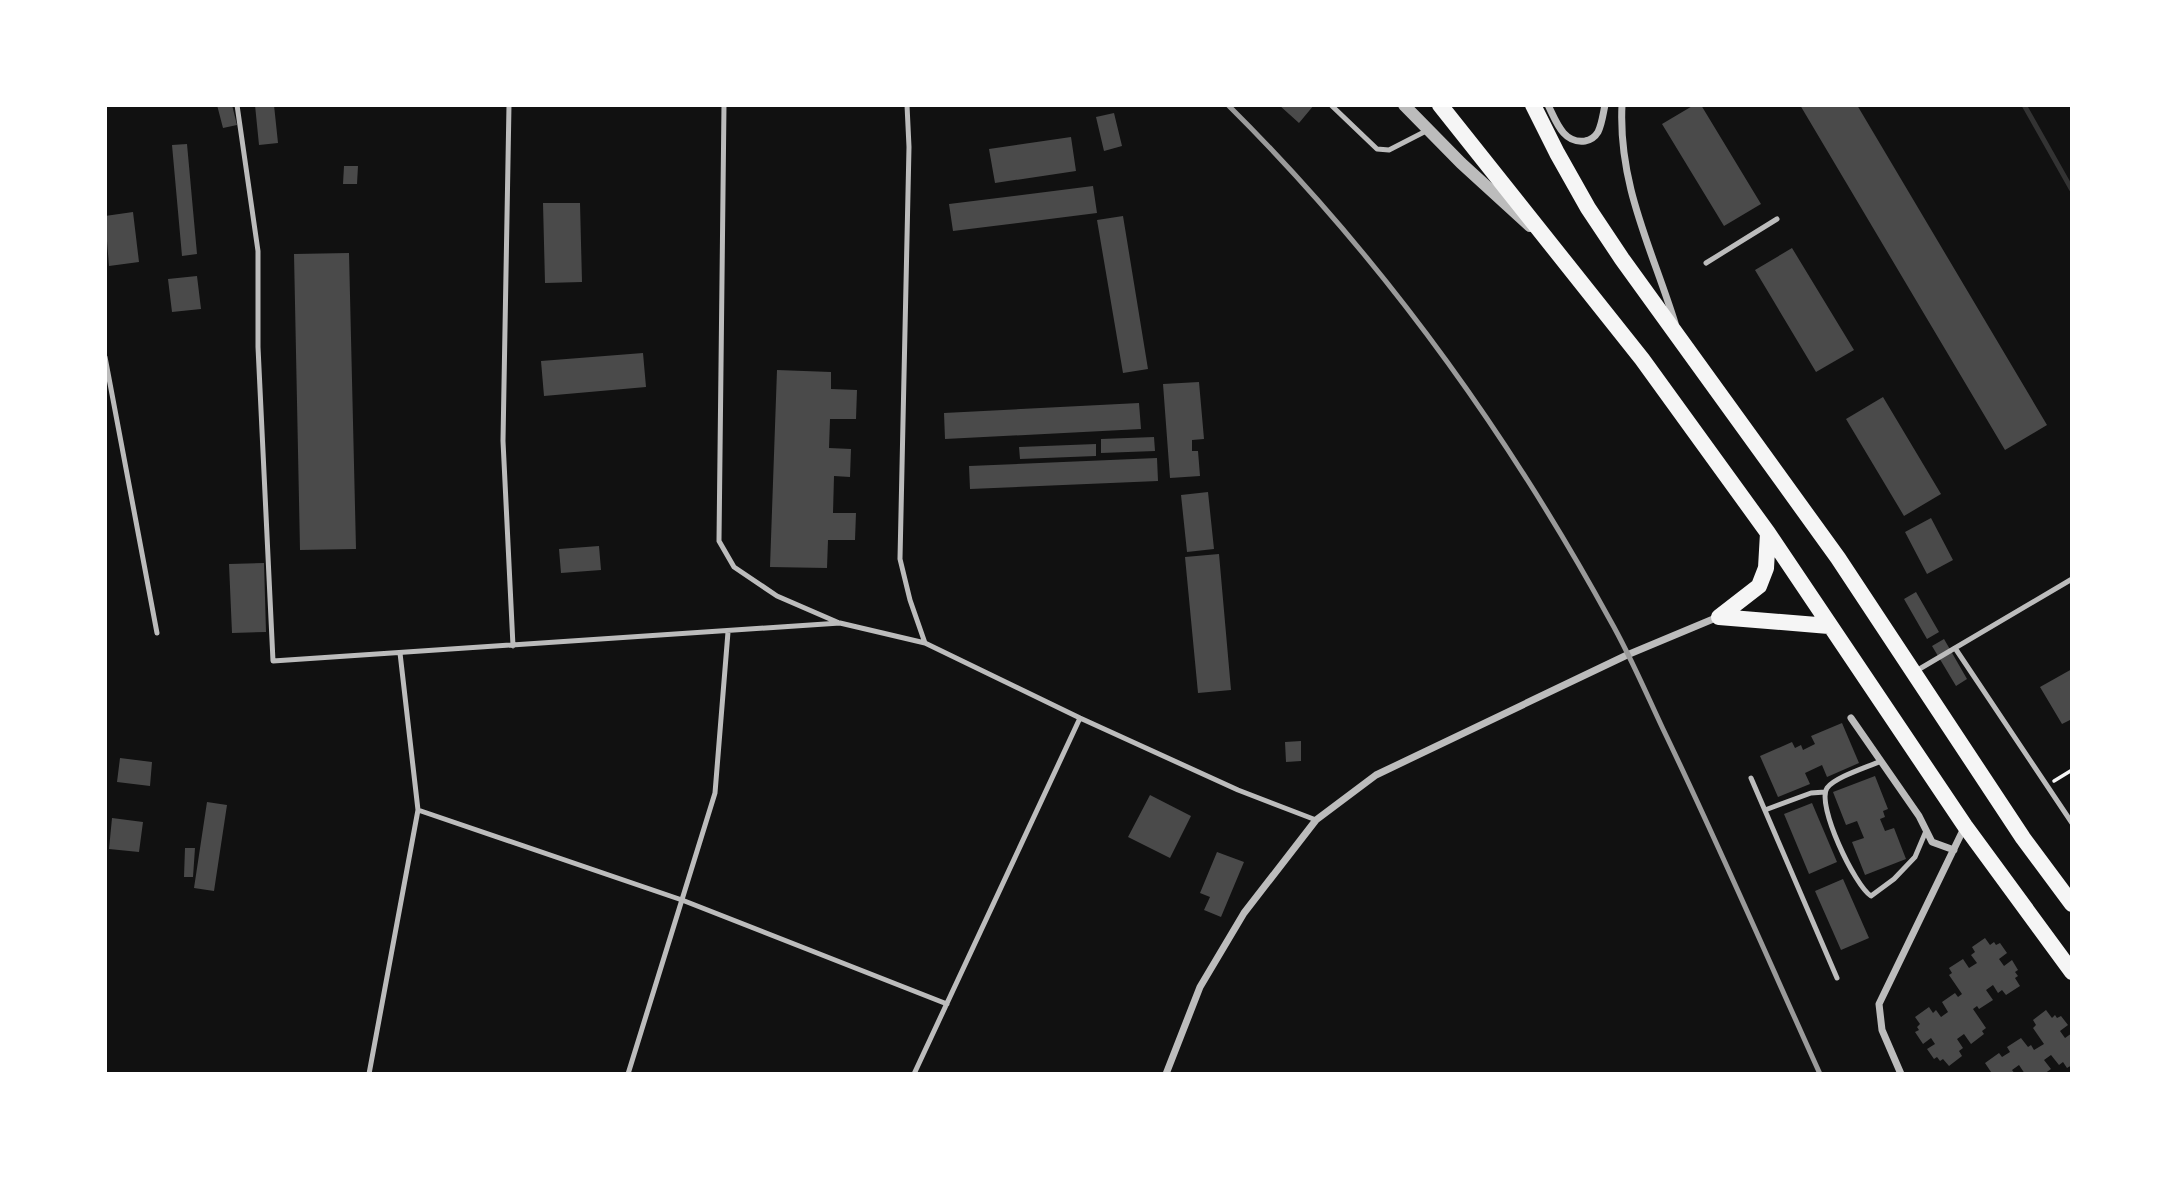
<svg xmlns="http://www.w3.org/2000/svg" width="2177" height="1179" viewBox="0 0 2177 1179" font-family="Manrope,sans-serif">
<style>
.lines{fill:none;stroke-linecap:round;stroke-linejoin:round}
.stream{stroke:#333;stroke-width:5}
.building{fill:#4a4a4a}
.path{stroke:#f5f5f5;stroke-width:3.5}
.service{stroke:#bcbcbc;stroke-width:5}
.minor{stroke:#bcbcbc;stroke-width:7}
.tertiary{stroke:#bcbcbc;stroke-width:12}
.primary{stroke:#f5f5f5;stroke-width:16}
.rail{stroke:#9a9a9a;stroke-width:5}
</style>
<rect width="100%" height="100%" fill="#111"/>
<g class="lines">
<!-- stream -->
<path class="stream" d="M2024,105L2072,190"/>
</g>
<!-- building -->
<path class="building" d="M217,105H232L237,125L223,128Z
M255,105H274L278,143L259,145Z
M1279,105H1314L1299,123Z
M1694,105H1701L1761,204L1724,226L1662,124Z
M1800,105H1857L2047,425L2005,450Z
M1114,113L1122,146L1104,151L1096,117Z
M1071,137L1076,171L995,183L989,149Z
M187,144L197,254L182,256L172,145Z
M344,166H358L357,184H343Z
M1093,186L1097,213L953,231L949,204Z
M543,203H580L582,282L545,283Z
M133,212L139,262L109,266L105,216Z
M1123,216L1148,369L1123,373L1097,220Z
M1792,248L1854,350L1816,372L1755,270Z
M349,253L356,549L300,550L294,254Z
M197,276L201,309L172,312L168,279Z
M643,353L646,387L544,396L541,361Z
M777,370L831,372V389L857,390L856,419H830L829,448L851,449L850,477L834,476L833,513H856L855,540H828L827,568L770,567Z
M1199,382L1204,439L1192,440V451H1198L1200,476L1170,478L1163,384Z
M1883,397L1941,494L1904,516L1846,419Z
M1139,403L1141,429L945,439L944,413Z
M1154,437L1155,451L1101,453V439Z
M1096,444V456L1020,459L1019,447Z
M1157,458L1158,481L970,489L969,466Z
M1208,492L1214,549L1187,552L1181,495Z
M1931,518L1953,560L1927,574L1905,532Z
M599,546L601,570L561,573L559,549Z
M1219,554L1231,690L1198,693L1185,557Z
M264,563L266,632L232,633L229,564Z
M1916,592L1939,632L1927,639L1904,599Z
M1944,639L1967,679L1956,686L1932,646Z
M2072,669V719L2062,724L2040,687Z
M1842,723L1859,763L1827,777L1822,765L1805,773L1810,784L1778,797L1760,756L1792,742L1795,748L1801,745L1803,750L1815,744L1811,736Z
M1301,741V761L1286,762L1285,742Z
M120,758L152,762L150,786L117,782Z
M1875,776L1888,809L1883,811L1885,817L1880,819L1885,831L1894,828L1906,859L1865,875L1852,842L1864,838L1857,821L1846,825L1833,792Z
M1150,795L1191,816L1170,858L1128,837Z
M207,802L227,805L214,891L194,888Z
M1812,803L1837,862L1809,874L1784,814Z
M112,818L143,822L139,852L109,849Z
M185,848H195L193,877H184Z
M1217,852L1244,862L1221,917L1204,910L1210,897L1200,893Z
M1843,879L1869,938L1841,950L1815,891Z
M1985,938L1990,945L1994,942L1996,945L2000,943L2007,953L1999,959L2004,966L2012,960L2018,970L2015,972L2018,976L2015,978L2020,986L2006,995L2002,990L1998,993L1993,985L1986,990L1993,1000L1979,1009L1977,1006L1973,1009L1986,1028L1982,1031L1984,1034L1971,1044L1964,1034L1957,1039L1963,1048L1959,1051L1962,1056L1949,1066L1943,1059L1940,1061L1937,1057L1934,1059L1927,1049L1935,1044L1931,1038L1923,1044L1915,1032L1919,1030L1917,1027L1920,1024L1915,1017L1929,1007L1933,1013L1936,1010L1941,1017L1948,1012L1942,1002L1955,993L1958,997L1962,994L1949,975L1952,973L1949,968L1963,959L1969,968L1977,963L1971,955L1975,952L1972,947Z
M2046,1010L2052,1018L2055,1015L2057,1018L2061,1016L2068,1025L2060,1031L2065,1038L2072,1033V1065L2067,1068L2063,1062L2059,1065L2051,1055L2044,1060L2051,1069L2044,1074H2025L2019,1065L2012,1070L2015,1074H1989L1991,1072L1985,1063L1999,1053L2002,1057L2010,1052L2007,1047L2021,1038L2028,1047L2031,1045L2034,1050L2044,1044L2033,1028L2036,1025L2033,1020Z"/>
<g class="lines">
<!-- path -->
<path class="path" d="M2054,781L2072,770"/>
<!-- service -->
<path class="service" d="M237,105L258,251V347L273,661L840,623L925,643L1080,718L1238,790L1316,820
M509,105L503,441L513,646
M724,105L719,541L734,567L777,596L837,622
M907,105L909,147L900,559L910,600L925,643
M1331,105L1377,149L1389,150L1428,130
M1706,263L1777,219
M105,357L157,633
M1955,648L2072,823
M1916,671L2072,579
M1881,761C1868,767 1835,777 1827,788C1816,805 1855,886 1871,896L1894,879L1915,857L1926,831
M1751,778L1837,978
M418,810L682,900L947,1004
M1765,810L1811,793L1825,792
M369,1074L418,810L400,653
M628,1074L715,793L728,632
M914,1074L1080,718"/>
<!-- minor -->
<path class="minor" d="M1548,105C1556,121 1563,144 1585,141C1591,140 1595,137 1598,132C1602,124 1603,114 1605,105
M1622,105C1618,185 1652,249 1675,323
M1851,718L1919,816L1932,842L1954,850
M1166,1074L1200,987L1244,913L1316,820L1376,775L1627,655L1718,617
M1901,1074L1882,1030L1879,1004L1965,826"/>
<!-- tertiary -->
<path class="tertiary" d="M1404,105L1461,163L1530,226"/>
<!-- primary -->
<path class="primary" d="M1440,105L1642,359L1768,533L1965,826L2072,972
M1533,105L1557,153L1588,208L1622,259L1838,558L2023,838L2072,904
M1719,617L1829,626
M1719,617L1759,586L1766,568L1768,533"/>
<!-- rail -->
<path class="rail" d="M1228,105C1381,257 1507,432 1610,620C1630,655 1646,693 1663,729C1718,843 1768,959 1820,1074"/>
</g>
<!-- border -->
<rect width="2177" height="1179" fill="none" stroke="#ffffff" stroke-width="214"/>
</svg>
